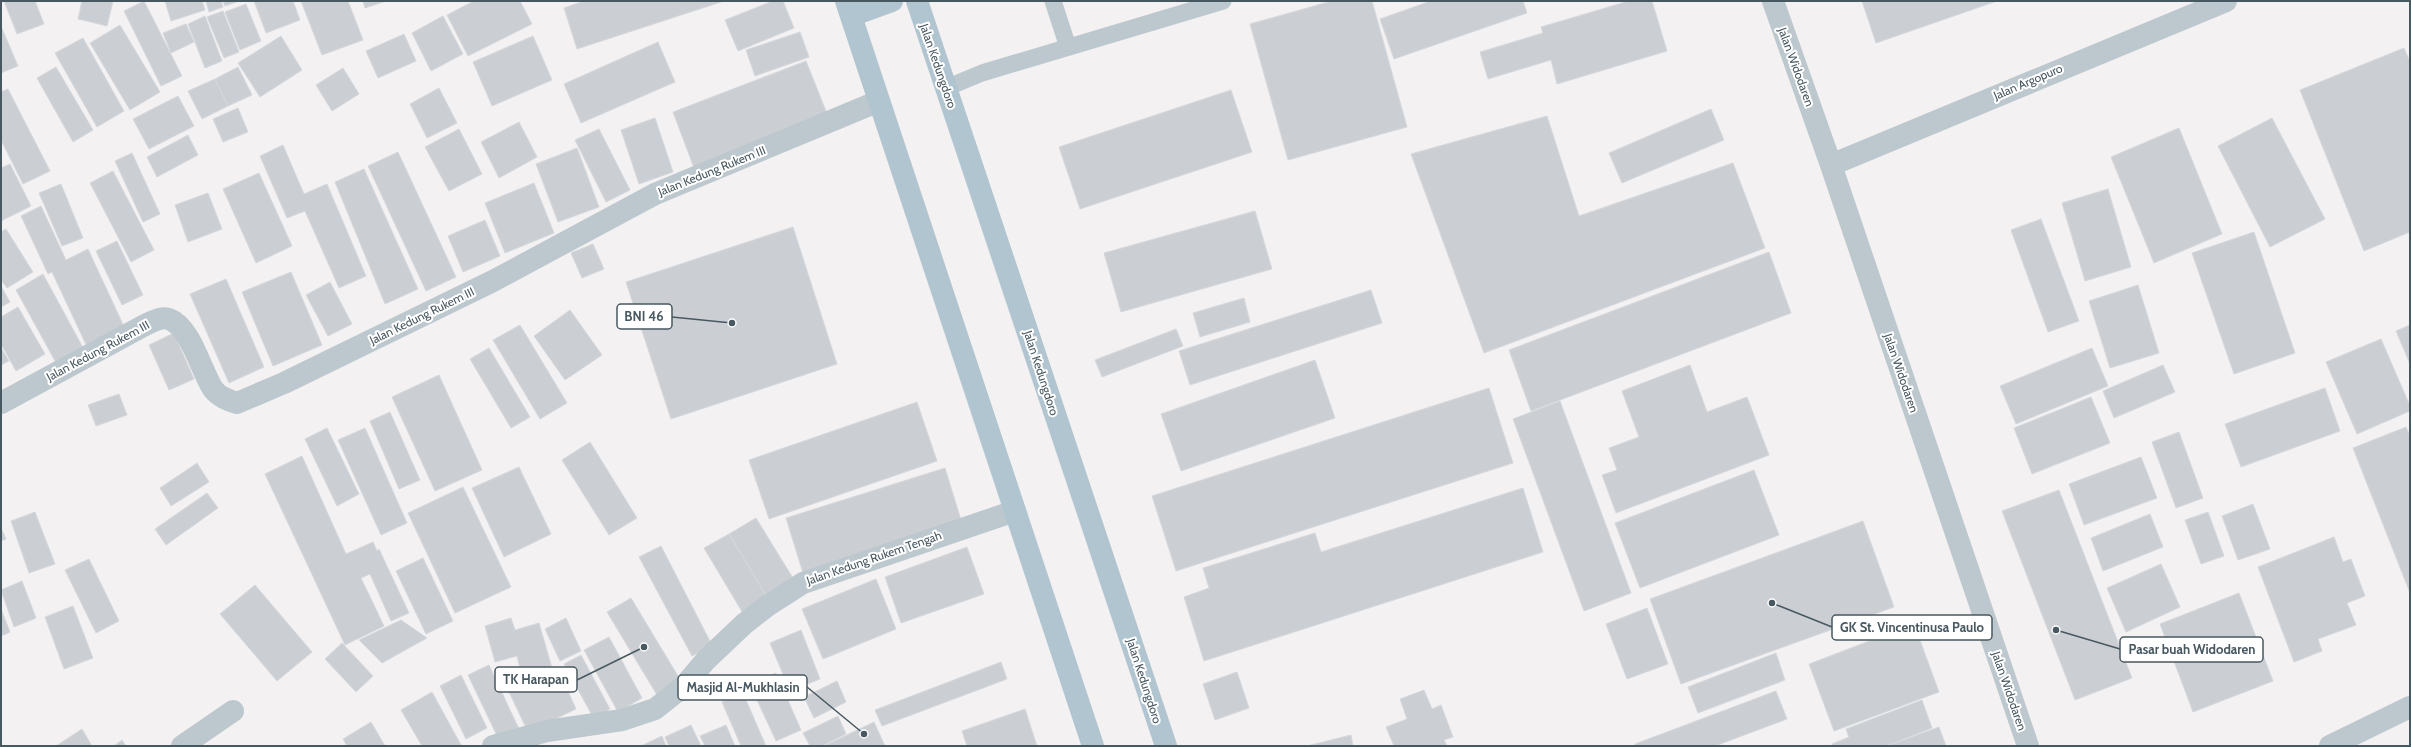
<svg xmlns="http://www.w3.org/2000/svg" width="2411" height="747" viewBox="0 0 2411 747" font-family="Cabin,sans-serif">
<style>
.building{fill:#cbcfd4;stroke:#d5d8dd}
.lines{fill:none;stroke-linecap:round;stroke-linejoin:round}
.service{stroke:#bcc8ce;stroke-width:17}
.minor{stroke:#bcc8ce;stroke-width:22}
.tertiary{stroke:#bcc8ce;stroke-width:22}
.primary{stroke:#b0c5d0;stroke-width:22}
.labels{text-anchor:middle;stroke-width:4;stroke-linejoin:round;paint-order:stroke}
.street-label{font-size:12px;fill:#485860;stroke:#fff}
.leader{fill:none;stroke:#485860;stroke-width:1.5}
.callout-dot{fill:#485860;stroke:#fff;stroke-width:1.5}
.callout{fill:#fff;stroke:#485860;stroke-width:1.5}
.callout-label{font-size:13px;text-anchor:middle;font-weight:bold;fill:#485860}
</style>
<rect width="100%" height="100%" fill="#f3f1f1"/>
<!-- building -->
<path class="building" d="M4,1H35L44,24L17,34Z
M82,1H113L107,26L78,19Z
M144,1L182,76L161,86L124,11Z
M165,1H202L205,10L171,21Z
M206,1H221L223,7L209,12Z
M223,1H239L225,6Z
M254,1H293L300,20L266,33Z
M301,1H348L363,40L322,55Z
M363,1H386L365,8Z
M474,1H520L532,24L468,56L447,15Z
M584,1H724L577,49L564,8Z
M773,1H783L794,28L738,51L725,20Z
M1332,1H1372L1407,127L1288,160L1250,24Z
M1431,1H1523L1527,13L1394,59L1380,19Z
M1629,1H1652L1667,51L1557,84L1551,60L1488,79L1480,52L1543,33L1541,27Z
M1862,1H1997L1876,43Z
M246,4L261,41L240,50L225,12Z
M223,11L239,52L224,58L207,17Z
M205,16L222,61L205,68L188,24Z
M443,16L463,54L431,71L412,33Z
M186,24L194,42L171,53L163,33Z
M120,25L160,92L130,110L90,43Z
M1,26L18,66L1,73Z
M800,32L809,57L755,76L746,50Z
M404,34L416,61L378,78L366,51Z
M281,36L302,70L260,97L238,63Z
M533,36L552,80L492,106L473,62Z
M83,38L124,111L97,127L55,53Z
M658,42L675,82L581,123L564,84Z
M2404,48L2410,62V232L2364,251L2300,90Z
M806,61L828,116L694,168L673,112Z
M56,67L93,130L73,142L37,78Z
M238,67L252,95L228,106L215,79Z
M343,68L359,94L332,111L316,85Z
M215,79L228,106L202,119L188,91Z
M439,88L457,123L427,138L410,104Z
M8,89L50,171L23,184L1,140V92Z
M1231,90L1252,152L1080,209L1059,147Z
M178,96L194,126L149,149L133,119Z
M238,108L248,132L223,142L213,119Z
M1711,109L1724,140L1622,183L1609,153Z
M1547,116L1579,216L1733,163L1765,248L1484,353L1411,154Z
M655,118L673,172L639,184L621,130Z
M2272,118L2325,219L2270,247L2218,146Z
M519,122L537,157L499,178L481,142Z
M2179,128L2222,234L2154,263L2111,157Z
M459,129L482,174L449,191L425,147Z
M599,129L630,190L606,202L575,140Z
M188,135L198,155L157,177L147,157Z
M283,145L304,194L327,184L366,276L339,288L305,211L287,218L260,156Z
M577,148L599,207L558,222L536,164Z
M398,152L456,277L426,291L368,166Z
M132,153L160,214L143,222L115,161Z
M10,164L31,206L1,221V168Z
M364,169L418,289L385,304L335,182Z
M113,171L154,250L131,262L90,183Z
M259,173L292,246L256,263L223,189Z
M534,183L554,233L505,253L485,203Z
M61,184L83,238L62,246L39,193Z
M2108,189L2131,267L2085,281L2062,203Z
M208,193L222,229L188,242L175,205Z
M41,206L66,260L88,249L127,333L89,351L52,272L48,274L21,216Z
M1255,211L1272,269L1121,312L1104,253Z
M2041,219L2079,321L2048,332L2011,230Z
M485,220L500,256L463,272L448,236Z
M793,227L837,364L671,419L626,282Z
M6,229L33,272L7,288L1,280V232Z
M2254,232L2295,353L2234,374L2192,253Z
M117,241L143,295L122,305L96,251Z
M593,244L604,269L582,278L571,253Z
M1769,252L1791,313L1531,411L1509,350Z
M291,272L322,345L273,366L242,292Z
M43,274L87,355L60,370L16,290Z
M226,279L264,367L229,383L190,294Z
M330,282L352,324L328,336L306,295Z
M2138,285L2159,353L2110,368L2089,301Z
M1,286L10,302L1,307Z
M1371,290L1382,323L1190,385L1179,351Z
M1244,298L1250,322L1200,337L1193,313Z
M18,307L45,354L16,371L1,344V317Z
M570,310L602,355L565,380L534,336Z
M520,325L567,403L540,419L493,340Z
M2410,325V364L2396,331Z
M1176,329L1183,346L1102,377L1095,360Z
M174,333L194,379L169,390L149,345Z
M2381,339L2410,406V411L2357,434L2326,362Z
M1,348L9,361L1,365Z
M489,348L530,417L511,428L470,359Z
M2092,348L2108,386L2016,424L2000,386Z
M1315,360L1335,418L1181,471L1161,414Z
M1690,365L1707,412L1747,397L1769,455L1616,513L1602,475L1617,470L1609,448L1639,437L1622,391Z
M2163,365L2175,392L2114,418L2103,391Z
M439,375L482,470L435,491L392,397Z
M1489,388L1513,463L1176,571L1152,496Z
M2325,388L2340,431L2241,467L2225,424Z
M119,394L127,415L96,426L88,405Z
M2091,397L2110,443L2032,474L2014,428Z
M1560,401L1631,593L1584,611L1513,419Z
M917,402L937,461L769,519L749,460Z
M390,412L420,480L399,489L370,421Z
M2406,427L2410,436V593L2353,448Z
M327,428L359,494L337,506L305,439Z
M365,428L407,523L381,535L338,440Z
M2179,432L2203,498L2176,508L2152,442Z
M590,442L637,518L609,535L562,460Z
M302,456L346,554L373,542L377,551L379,549L409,613L391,621L370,574L361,578L384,626L345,645L265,474Z
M2141,457L2157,498L2084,525L2069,484Z
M197,463L209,482L171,506L160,488Z
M519,467L551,534L504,557L472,488Z
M945,468L962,523L803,573L786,518Z
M1754,470L1779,535L1640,588L1615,523Z
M463,487L511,587L455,613L408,513Z
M1523,488L1543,552L1204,661L1184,597L1209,588L1203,568L1315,533L1321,552Z
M2059,490L2132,678L2075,700L2002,511Z
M207,493L218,508L166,545L155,529Z
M2253,504L2270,549L2238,560L2222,516Z
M35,512L55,564L29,573L11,521Z
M2208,512L2224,556L2201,564L2185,520Z
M2150,514L2163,547L2103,571L2091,538Z
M756,518L796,583L769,600L729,534Z
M1863,521L1894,607L1681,684L1650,599Z
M1,528L6,539L1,541Z
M729,534L769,600L744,615L704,548Z
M2334,537L2343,562L2351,559L2365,596L2347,603L2356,625L2318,639L2322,651L2294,662L2258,567Z
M661,546L712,645L692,656L639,557Z
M967,547L984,594L901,623L885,577Z
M423,558L453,621L426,634L396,571Z
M89,559L119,621L96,633L65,570Z
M2161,564L2180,607L2126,632L2107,588Z
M876,579L896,629L823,659L802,609Z
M22,581L36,618L14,627L1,590Z
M255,585L312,652L277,681L220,614Z
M2239,593L2273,681L2193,712L2160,624Z
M631,598L681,681L657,695L607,612Z
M73,606L93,658L64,669L45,617Z
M1647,608L1668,664L1627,679L1606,624Z
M1,609L10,632L1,636Z
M511,618L515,630L539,623L552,668L522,677L517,656L495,662L485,626Z
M566,618L581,651L560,661L545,629Z
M401,620L427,638L382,663L359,640Z
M1914,624L1939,692L1834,731L1809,664Z
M801,630L820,679L790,691L770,643Z
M609,637L642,698L618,712L584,650Z
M342,643L373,676L356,692L325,659Z
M1776,653L1785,680L1698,713L1688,687Z
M581,655L610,709L594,719L564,664Z
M1001,662L1007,679L882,726L875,710Z
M489,665L519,729L498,738L468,675Z
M558,669L576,709L528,732L509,692Z
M1237,672L1249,708L1215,720L1203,684Z
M776,673L801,730L776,741L750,685Z
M461,675L487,728L466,739L440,686Z
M837,681L846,702L814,718L804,697Z
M1424,690L1432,709L1441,705L1453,737L1444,740L1447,746H1394L1386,727L1407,719L1400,699Z
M1776,691L1787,719L1715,746H1636L1635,744Z
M432,692L461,745L459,746H422L401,710Z
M743,693L766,746H741L722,702Z
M1922,700L1932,728L1886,746H1833L1832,744L1849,737L1846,729Z
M1025,709L1037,746H967L962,731Z
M838,716L846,734L822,746H810L803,733Z
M371,722L385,746H347L343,739Z
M874,722L885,746H824Z
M691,725L701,746H669L665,737Z
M726,725L735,746H705L700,736Z
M1939,727L1946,746H1887Z
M82,729L92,746H56Z
M1351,735L1353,746H1307Z
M662,736L666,746H641Z
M122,740L126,746H114Z"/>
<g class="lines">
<!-- service -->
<path class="service" d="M1053,1L1068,47
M946,88L982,73L1223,1"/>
<!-- minor -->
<path class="minor" d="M1773,1L1831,165L2028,746
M1831,165L2226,1
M1,403L145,325C152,322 161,316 169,319C191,327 201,371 213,389C219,397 228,400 237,403L284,383L493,281L655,194L879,101
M182,746L233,711
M493,746L547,731L622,720L655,709L684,686L706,660L744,624L767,606L803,583L1015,511"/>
<!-- tertiary -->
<path class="tertiary" d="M2330,746L2410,707"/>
<!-- primary -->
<path class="primary" d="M846,1L1093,746
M917,1L1166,746
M851,16L892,1"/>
</g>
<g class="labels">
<!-- street labels -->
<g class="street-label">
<text transform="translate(938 66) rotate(71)" y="4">Jalan Kedungdoro</text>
<text transform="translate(1796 67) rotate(70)" y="4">Jalan Widodaren</text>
<text transform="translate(2028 82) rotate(-23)" y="4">Jalan Argopuro</text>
<text transform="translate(712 171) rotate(-22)" y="4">Jalan Kedung Rukem III</text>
<text transform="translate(422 316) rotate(-26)" y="4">Jalan Kedung Rukem III</text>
<text transform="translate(98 351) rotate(-28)" y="4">Jalan Kedung Rukem III</text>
<text transform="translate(1041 373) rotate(72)" y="4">Jalan Kedungdoro</text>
<text transform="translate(1901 373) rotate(71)" y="4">Jalan Widodaren</text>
<text transform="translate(874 558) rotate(-19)" y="4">Jalan Kedung Rukem Tengah</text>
<text transform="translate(1144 681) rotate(72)" y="4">Jalan Kedungdoro</text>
<text transform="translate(2009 691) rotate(71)" y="4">Jalan Widodaren</text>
</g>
</g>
<!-- callouts -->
<path class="leader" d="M732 323L672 317M1772 603L1832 627M2056 630L2120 649M644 647L577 680M864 734L807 687"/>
<g class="callout-dot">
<circle cx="732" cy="323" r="4"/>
<circle cx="1772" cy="603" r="4"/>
<circle cx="2056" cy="630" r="4"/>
<circle cx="644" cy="647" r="4"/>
<circle cx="864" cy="734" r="4"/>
</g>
<g class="callout">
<rect x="617" y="304" width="55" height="25" rx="4"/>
<rect x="1832" y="615" width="160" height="25" rx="4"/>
<rect x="2120" y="637" width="143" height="25" rx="4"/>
<rect x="495" y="667" width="82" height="25" rx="4"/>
<rect x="678" y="675" width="129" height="25" rx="4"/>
</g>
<g class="callout-label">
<text x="644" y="321">BNI 46</text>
<text x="1912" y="632">GK St. Vincentinusa Paulo</text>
<text x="2192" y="654">Pasar buah Widodaren</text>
<text x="536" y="684">TK Harapan</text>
<text x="743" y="692">Masjid Al-Mukhlasin</text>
</g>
<!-- border -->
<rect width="2411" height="747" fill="none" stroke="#485860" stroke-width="4"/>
</svg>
